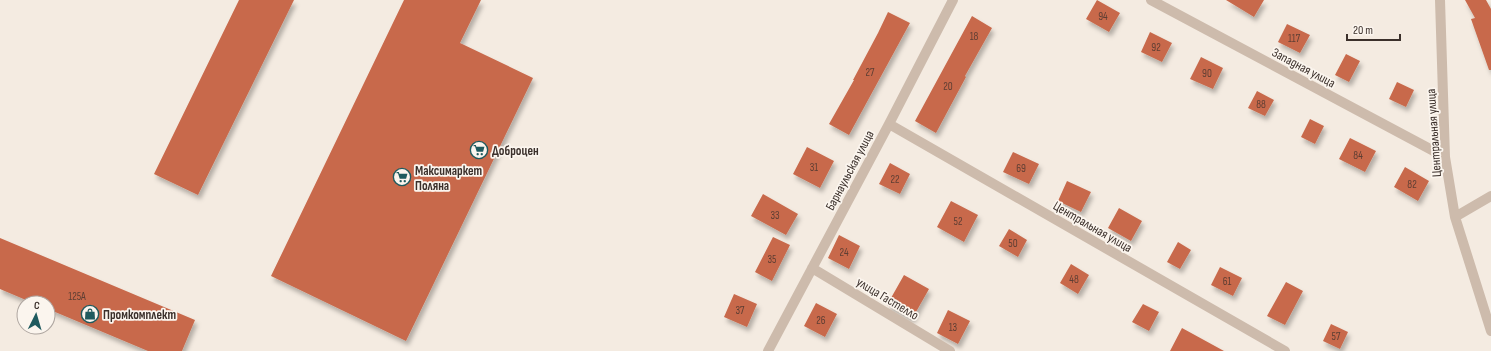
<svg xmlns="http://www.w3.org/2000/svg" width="1491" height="351" viewBox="0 0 1491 351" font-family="'Sofia Sans Condensed',sans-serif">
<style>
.building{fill:#c8694b;filter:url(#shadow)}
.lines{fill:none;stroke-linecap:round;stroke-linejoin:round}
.street{stroke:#cdbbac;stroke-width:10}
.labels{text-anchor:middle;stroke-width:3.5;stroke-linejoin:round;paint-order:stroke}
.number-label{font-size:11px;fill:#5e3e33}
.street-label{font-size:13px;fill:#3b302b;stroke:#fbf5ee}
.poi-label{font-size:13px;font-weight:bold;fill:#3b302b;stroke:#fbf5ee;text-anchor:start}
</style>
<defs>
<filter id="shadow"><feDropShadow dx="2.5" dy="4.5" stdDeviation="2" flood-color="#0004"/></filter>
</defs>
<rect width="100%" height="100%" fill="#f4ebe1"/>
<!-- building -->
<path class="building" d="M239,0H294L198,195L154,174Z
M404,0H481L460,43L533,78L406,341L271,276Z
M1097,0L1120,13L1109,32L1086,19Z
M1226,0H1264L1254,17Z
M1465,0H1486L1491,9V70H1489L1471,19L1475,18Z
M888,12L910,23L849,135L829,124L854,80H853L878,33Z
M972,16L992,28L965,76L966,77L936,133L915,121Z
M1287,24L1310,35L1300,53L1278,42Z
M1150,32L1172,43L1162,62L1141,52Z
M1346,54L1360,61L1349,82L1335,75Z
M1201,57L1223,68L1213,89L1190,79Z
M1397,82L1414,90L1406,107L1389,99Z
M1257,91L1274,100L1265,116L1248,108Z
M1310,119L1324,126L1315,144L1301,137Z
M1350,138L1376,151L1365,172L1339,159Z
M807,147L834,161L820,188L793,174Z
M1013,152L1039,164L1029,184L1003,172Z
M890,163L910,174L900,194L879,184Z
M1405,167L1429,181L1418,201L1394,187Z
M1067,181L1091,192L1081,212L1058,201Z
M763,194L798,214L786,235L751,216Z
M951,201L978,215L964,242L937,227Z
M1119,208L1142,221L1131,241L1108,228Z
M1009,229L1027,240L1018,257L999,246Z
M839,235L860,246L849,269L828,258Z
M773,237L790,245L772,281L755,272Z
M0,238L195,320L182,351H148L48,309V303H33L0,289Z
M1178,242L1191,250L1180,269L1167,262Z
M1071,264L1089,275L1078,294L1060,283Z
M1220,267L1242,278L1233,296L1211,285Z
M904,275L929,289L912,319L887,305Z
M1286,282L1303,291L1285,325L1267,316Z
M734,294L757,304L747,327L724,317Z
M816,303L837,314L825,337L804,326Z
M1143,304L1159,312L1149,331L1132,322Z
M948,310L970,321L958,344L937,333Z
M1331,324L1348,332L1340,349L1323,341Z
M1182,328L1224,351H1170Z"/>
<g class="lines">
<!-- street -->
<path class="street" d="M1151,0L1445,157
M1440,0L1445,157L1455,217L1491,331
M889,124L1285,351
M1455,217L1491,196
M812,268L950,351
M768,351L889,124L953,0"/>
</g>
<!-- icons -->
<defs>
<symbol id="supermarket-ring" viewBox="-11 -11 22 22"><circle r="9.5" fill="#fbf5ee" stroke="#1f5a5e" stroke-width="1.5"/><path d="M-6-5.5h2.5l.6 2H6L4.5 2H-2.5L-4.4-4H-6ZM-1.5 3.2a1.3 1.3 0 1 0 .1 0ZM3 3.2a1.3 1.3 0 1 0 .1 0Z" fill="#1f5a5e"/></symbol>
<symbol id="shop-ring" viewBox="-11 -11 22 22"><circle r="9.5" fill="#fbf5ee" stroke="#1f5a5e" stroke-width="1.5"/><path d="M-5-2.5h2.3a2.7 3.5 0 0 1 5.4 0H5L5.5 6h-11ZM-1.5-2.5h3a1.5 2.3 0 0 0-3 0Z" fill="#1f5a5e"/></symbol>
</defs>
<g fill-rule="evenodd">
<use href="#supermarket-ring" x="469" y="140" width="20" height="20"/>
<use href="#supermarket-ring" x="392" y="167" width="20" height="20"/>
<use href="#shop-ring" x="80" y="304" width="20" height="20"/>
</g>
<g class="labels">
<!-- number labels -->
<g class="number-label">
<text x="1103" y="20">94</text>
<text x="974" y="40">18</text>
<text x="1294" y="42">117</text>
<text x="1156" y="51">92</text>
<text x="870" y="76">27</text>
<text x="1207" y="77">90</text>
<text x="948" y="90">20</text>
<text x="1261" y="108">88</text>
<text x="1358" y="159">84</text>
<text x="814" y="171">31</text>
<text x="1021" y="172">69</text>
<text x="895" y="183">22</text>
<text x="1412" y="188">82</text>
<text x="775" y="219">33</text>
<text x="958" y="225">52</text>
<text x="1013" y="247">50</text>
<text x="844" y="256">24</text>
<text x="772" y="263">35</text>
<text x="1074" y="283">48</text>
<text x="1227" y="285">61</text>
<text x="77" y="300">125А</text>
<text x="740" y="314">37</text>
<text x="821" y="324">26</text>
<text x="953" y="331">13</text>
<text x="1336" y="340">57</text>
</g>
<!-- street labels -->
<g class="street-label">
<text transform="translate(1304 67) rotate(28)" y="5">Западная улица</text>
<text transform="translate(1433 133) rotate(-94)" y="5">Центральная улица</text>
<text transform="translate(849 170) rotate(-62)" y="5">Барнаульская улица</text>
<text transform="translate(1093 226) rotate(30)" y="5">Центральная улица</text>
<text transform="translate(888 298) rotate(31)" y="5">улица Гастелло</text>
</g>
<!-- poi labels -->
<g class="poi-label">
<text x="492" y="155">Доброцен</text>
<text x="415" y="175">Максимаркет<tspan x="415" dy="15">Поляна</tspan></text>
<text x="103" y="319">Промкомплект</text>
</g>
</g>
<!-- north arrow -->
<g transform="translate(36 315) rotate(5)"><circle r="19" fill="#fbf5ee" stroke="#aea6a0"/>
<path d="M0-3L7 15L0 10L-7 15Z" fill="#1f5a5e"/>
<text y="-6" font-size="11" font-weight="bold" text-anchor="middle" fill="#3b302b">С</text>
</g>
<!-- scale -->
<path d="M1347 34v6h53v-6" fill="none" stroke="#3b302b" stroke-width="2"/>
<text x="1353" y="34" font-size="12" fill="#3b302b" stroke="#fbf5ee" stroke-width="3" paint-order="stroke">20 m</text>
</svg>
